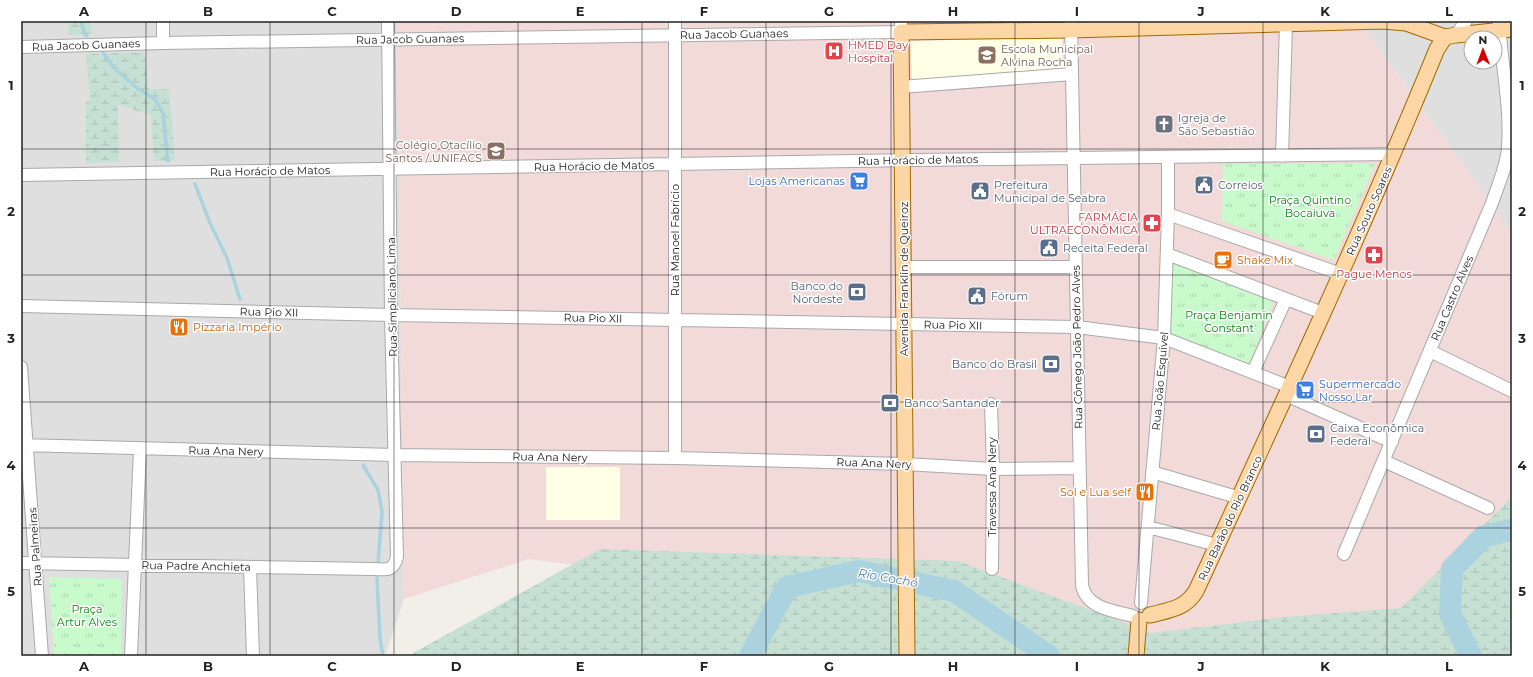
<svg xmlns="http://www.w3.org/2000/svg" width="1533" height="677" viewBox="0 0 1533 677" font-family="Montserrat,sans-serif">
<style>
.residential{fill:#e0dfdf;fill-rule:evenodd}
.commercial{fill:#f2dad9}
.education{fill:#ffffe5}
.wetland{fill:url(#wetland-marsh)}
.park{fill:url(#park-tufts)}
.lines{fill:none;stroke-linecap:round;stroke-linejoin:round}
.stream{stroke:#aad3df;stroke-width:3.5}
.river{stroke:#aad3df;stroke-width:22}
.minor-casing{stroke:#a9a9a9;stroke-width:14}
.major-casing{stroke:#a06b00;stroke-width:17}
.minor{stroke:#fff;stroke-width:12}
.major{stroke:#fcd6a4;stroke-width:15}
.grid{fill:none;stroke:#222;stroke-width:1;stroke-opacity:0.55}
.labels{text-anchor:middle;stroke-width:3;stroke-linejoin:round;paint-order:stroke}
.street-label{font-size:11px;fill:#222;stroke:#fff}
.health-label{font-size:11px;fill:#be3a42;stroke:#fff;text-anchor:start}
.education-label{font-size:11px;fill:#785e54;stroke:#fff;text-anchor:start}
.worship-label{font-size:11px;fill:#5b616d;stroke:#fff;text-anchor:start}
.shop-label{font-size:11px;fill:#366cbe;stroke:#fff;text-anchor:end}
.service-label{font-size:11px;fill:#4e5e75;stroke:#fff;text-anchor:start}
.park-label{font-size:11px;fill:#0c8416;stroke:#fff}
.food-label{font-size:11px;fill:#c56008;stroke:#fff;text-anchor:start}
.water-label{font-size:12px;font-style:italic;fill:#4a7aab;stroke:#fff}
.neatline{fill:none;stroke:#222;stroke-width:1.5}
.grid-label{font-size:13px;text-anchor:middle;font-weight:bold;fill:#222}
</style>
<defs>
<pattern id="wetland-marsh" width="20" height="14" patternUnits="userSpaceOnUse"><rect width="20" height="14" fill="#c6e0d4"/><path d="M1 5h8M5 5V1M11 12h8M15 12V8" fill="none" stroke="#aac0b6"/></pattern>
<pattern id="park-tufts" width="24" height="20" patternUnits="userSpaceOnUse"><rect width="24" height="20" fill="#c8facc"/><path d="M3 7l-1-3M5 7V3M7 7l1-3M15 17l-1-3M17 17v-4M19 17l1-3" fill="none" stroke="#acd6af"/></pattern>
</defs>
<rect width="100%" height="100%" fill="#f2efe9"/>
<!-- residential -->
<path class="residential" d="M21,21H397L404,599L385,656H21Z
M1359,21H1512V233ZM1471,38H1495V62H1471Z"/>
<!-- commercial -->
<path class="commercial" d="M397,21H1075V24L1359,21L1512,233V493L1467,615L1131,640L529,559L404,599Z"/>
<!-- education -->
<path class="education" d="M1062,38L1063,70L912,81L911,41Z
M546,467H620V520H546Z"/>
<!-- wetland -->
<path class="wetland" d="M68,21H90L93,34L69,35Z
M144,52L149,89H169L175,161H154L151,115L118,105L119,162L86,163V101H90L86,54Z
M1512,497V656H408L600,549L958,561L1152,633L1284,617L1401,608Z"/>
<!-- park -->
<path class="park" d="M1223,164H1375L1334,260L1222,221Z
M1172,263L1273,302L1249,364L1171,334Z
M49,577L122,579L121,656H54Z"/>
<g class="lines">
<!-- stream -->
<path class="stream" d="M81,21L85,35L87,36
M102,51L115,69L137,88L155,99L163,114L168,161
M195,184L210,223L227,258L240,299
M363,465L378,490L382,512L378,563
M377,578L380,639L383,656"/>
<!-- river -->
<path class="river" d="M750,656L787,587L859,571L954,591L1049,656
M1471,656L1450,614L1452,569L1484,536L1512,530"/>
<defs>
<path id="minor" d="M163,21V43
M675,21V458
M1071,21L1082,585C1086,608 1113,611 1133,616
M1456,35L1466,21
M21,47L163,43L901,32V21
M901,87L1072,74
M1282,156L1286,24
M21,175L913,160L1394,154
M1168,214L1341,274
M1167,254L1323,313
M904,267H1076
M21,306L391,315L1077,327L1164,338L1290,387
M1430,351L1512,391
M21,367L42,656
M1253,372L1286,299
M1286,395L1392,442
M991,404L993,469L992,569
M21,445L395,455L675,458L904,464L993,469L1079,468
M1384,461L1488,508
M1152,472L1240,498
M1148,527L1217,545
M1344,554L1492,203C1498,185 1507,166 1508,147C1511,105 1501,63 1499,21
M21,563L372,569C384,569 393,573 397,557L391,315L388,21
M250,567L253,656
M1141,603L1164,338L1168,214V158
M131,656L140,449"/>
<path id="major" d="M1150,615C1169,610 1185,609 1196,591C1279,411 1362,232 1437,49L1445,37L1456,35L1512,29
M907,656L901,32L1071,30L1383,21L1406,23L1445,37
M1136,656L1139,620"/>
</defs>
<!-- minor casing -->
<use href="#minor" class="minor-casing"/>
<!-- major casing -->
<use href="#major" class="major-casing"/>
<!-- minor -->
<use href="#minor" class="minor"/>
<!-- major -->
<use href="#major" class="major"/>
</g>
<!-- grid -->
<path class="grid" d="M146,21V656M270,21V656M394,21V656M518,21V656M642,21V656M766,21V656M891,21V656M1015,21V656M1139,21V656M1263,21V656M1387,21V656M21,149H1512M21,275H1512M21,402H1512M21,528H1512"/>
<!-- icons -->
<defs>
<symbol id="hospital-square" viewBox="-11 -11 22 22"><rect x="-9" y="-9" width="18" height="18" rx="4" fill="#e0444e" stroke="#fff"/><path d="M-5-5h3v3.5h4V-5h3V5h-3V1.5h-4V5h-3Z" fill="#fff"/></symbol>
<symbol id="school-square" viewBox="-11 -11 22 22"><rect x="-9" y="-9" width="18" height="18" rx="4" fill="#8d6e63" stroke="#fff"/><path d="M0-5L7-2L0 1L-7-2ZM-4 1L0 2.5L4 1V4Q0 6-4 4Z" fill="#fff"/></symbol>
<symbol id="church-square" viewBox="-11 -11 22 22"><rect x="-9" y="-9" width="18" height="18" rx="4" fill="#6b7280" stroke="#fff"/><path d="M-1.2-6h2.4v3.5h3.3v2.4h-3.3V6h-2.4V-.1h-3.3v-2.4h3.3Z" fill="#fff"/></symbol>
<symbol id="supermarket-square" viewBox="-11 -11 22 22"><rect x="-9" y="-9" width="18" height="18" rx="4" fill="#3f7fe0" stroke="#fff"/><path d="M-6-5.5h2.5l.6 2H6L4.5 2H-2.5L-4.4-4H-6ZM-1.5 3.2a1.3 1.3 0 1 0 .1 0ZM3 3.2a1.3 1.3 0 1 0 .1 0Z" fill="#fff"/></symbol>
<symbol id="civic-square" viewBox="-11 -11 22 22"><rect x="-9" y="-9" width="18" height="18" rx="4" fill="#5c6f8a" stroke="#fff"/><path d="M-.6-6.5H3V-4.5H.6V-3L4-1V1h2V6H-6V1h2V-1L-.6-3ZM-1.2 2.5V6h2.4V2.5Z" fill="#fff"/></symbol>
<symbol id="pharmacy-square" viewBox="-11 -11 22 22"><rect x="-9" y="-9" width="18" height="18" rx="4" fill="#e0444e" stroke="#fff"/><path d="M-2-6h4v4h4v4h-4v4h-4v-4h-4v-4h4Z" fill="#fff"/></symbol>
<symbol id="cafe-square" viewBox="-11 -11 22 22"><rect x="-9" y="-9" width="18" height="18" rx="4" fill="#e8710a" stroke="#fff"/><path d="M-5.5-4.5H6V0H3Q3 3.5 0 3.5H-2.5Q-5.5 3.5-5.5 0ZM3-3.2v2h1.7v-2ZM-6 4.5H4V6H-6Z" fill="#fff"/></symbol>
<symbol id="bank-square" viewBox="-11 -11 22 22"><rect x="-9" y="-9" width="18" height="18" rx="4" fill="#5c6f8a" stroke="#fff"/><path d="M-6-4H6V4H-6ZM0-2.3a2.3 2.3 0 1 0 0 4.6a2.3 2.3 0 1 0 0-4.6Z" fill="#fff"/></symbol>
<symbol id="restaurant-square" viewBox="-11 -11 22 22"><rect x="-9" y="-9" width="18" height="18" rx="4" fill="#e8710a" stroke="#fff"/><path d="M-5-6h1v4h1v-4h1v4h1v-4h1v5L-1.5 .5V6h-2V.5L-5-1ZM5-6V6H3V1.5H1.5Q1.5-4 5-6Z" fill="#fff"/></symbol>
</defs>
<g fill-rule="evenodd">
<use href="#hospital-square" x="823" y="40" width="22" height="22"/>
<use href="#school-square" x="976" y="44" width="22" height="22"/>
<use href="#church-square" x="1153" y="113" width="22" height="22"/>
<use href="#school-square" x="485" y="140" width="22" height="22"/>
<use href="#supermarket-square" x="848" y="170" width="22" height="22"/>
<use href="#civic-square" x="1193" y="174" width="22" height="22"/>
<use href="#civic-square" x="969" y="180" width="22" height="22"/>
<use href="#pharmacy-square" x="1141" y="212" width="22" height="22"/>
<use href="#civic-square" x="1038" y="237" width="22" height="22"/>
<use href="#pharmacy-square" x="1363" y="244" width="22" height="22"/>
<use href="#cafe-square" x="1212" y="249" width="22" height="22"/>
<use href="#bank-square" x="846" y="281" width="22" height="22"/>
<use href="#civic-square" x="966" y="285" width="22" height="22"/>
<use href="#restaurant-square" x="168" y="316" width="22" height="22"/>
<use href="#bank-square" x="1040" y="353" width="22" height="22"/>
<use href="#supermarket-square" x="1294" y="379" width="22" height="22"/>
<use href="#bank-square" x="879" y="392" width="22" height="22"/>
<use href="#bank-square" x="1305" y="423" width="22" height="22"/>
<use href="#restaurant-square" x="1134" y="481" width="22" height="22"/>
</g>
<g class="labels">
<!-- street labels -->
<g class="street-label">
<text transform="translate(734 34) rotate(-1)" y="4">Rua Jacob Guanaes</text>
<text transform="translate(410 39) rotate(-1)" y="4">Rua Jacob Guanaes</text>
<text transform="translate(86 45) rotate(-2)" y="4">Rua Jacob Guanaes</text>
<text transform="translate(918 160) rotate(-1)" y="4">Rua Horácio de Matos</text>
<text transform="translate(594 166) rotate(-1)" y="4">Rua Horácio de Matos</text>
<text transform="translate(270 171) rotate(-1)" y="4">Rua Horácio de Matos</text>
<text transform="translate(1369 211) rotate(-66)" y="4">Rua Souto Soares</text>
<text transform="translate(675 240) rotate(-90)" y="4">Rua Manoel Fabrício</text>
<text transform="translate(904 279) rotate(-90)" y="4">Avenida Franklin de Queiroz</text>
<text transform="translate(392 297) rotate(-91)" y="4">Rua Simpliciano Lima</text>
<text transform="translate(1452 298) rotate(-67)" y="4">Rua Castro Alves</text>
<text transform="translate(269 312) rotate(1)" y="4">Rua Pio XII</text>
<text transform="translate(593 318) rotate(1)" y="4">Rua Pio XII</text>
<text transform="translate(953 325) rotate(1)" y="4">Rua Pio XII</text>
<text transform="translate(1077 347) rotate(-91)" y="4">Rua Cônego João Pedro Alves</text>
<text transform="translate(1160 381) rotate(-85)" y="4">Rua João Esquivel</text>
<text transform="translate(226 451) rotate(1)" y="4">Rua Ana Nery</text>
<text transform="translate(550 457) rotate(1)" y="4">Rua Ana Nery</text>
<text transform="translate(874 463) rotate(2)" y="4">Rua Ana Nery</text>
<text transform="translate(992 487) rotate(-90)" y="4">Travessa Ana Nery</text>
<text transform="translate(1230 518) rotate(-65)" y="4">Rua Barão do Rio Branco</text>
<text transform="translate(35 547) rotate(-94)" y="4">Rua Palmeiras</text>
<text transform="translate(196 566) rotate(1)" y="4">Rua Padre Anchieta</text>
</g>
<!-- health labels -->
<g class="health-label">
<text x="848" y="49">HMED Day<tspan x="848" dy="13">Hospital</tspan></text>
<text x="1138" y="221" text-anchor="end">FARMÁCIA<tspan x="1138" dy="13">ULTRAECONÔMICA</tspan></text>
<text x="1374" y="278" text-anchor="middle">Pague Menos</text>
</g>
<!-- education labels -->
<g class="education-label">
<text x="1001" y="53">Escola Municipal<tspan x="1001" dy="13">Alvina Rocha</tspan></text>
<text x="482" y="149" text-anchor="end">Colégio Otacílio<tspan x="482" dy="13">Santos / UNIFACS</tspan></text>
</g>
<!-- worship labels -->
<g class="worship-label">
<text x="1178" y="122">Igreja de<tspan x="1178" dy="13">São Sebastião</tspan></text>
</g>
<!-- shop labels -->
<g class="shop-label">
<text x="845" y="185">Lojas Americanas</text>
<text x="1319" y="388" text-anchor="start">Supermercado<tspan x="1319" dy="13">Nosso Lar</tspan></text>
</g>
<!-- service labels -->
<g class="service-label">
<text x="994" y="189">Prefeitura<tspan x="994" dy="13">Municipal de Seabra</tspan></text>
<text x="1218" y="189">Correios</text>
<text x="1063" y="252">Receita Federal</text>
<text x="843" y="290" text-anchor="end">Banco do<tspan x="843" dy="13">Nordeste</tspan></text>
<text x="991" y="300">Fórum</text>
<text x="1037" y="368" text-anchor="end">Banco do Brasil</text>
<text x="904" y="407">Banco Santander</text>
<text x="1330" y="432">Caixa Econômica<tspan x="1330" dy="13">Federal</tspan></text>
</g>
<!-- park labels -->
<g class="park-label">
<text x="1310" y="204">Praça Quintino<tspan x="1310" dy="13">Bocaiuva</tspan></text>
<text x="1229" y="319">Praça Benjamin<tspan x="1229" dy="13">Constant</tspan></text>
<text x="87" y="613">Praça<tspan x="87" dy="13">Artur Alves</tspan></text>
</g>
<!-- food labels -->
<g class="food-label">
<text x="1237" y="264">Shake Mix</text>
<text x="193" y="331">Pizzaria Império</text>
<text x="1131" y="496" text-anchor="end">Sol e Lua self</text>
</g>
<!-- water labels -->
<g class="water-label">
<text transform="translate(888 578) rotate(10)" y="4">Rio Cochó</text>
</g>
</g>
<!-- border -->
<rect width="1533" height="677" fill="none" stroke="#ffffff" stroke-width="44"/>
<!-- north arrow -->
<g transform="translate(1483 50) rotate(359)"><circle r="19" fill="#ffffff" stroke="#a7a7a7"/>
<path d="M0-3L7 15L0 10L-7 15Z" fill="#d40000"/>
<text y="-6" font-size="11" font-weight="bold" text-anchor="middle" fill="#222222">N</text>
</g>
<rect x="22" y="22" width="1489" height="633" class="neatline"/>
<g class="grid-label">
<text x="84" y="16">A</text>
<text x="208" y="16">B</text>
<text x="332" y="16">C</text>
<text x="456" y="16">D</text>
<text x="580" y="16">E</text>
<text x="704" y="16">F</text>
<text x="829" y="16">G</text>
<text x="953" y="16">H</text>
<text x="1077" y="16">I</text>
<text x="1201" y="16">J</text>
<text x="1325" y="16">K</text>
<text x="1449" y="16">L</text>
<text x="11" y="90">1</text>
<text x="1522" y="90">1</text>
<text x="11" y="216">2</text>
<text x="1522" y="216">2</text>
<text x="11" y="343">3</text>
<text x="1522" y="343">3</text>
<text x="11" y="470">4</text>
<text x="1522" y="470">4</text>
<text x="11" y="596">5</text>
<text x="1522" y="596">5</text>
<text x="84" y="671">A</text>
<text x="208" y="671">B</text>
<text x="332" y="671">C</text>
<text x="456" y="671">D</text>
<text x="580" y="671">E</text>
<text x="704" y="671">F</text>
<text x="829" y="671">G</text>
<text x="953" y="671">H</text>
<text x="1077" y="671">I</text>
<text x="1201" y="671">J</text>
<text x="1325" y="671">K</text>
<text x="1449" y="671">L</text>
</g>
</svg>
